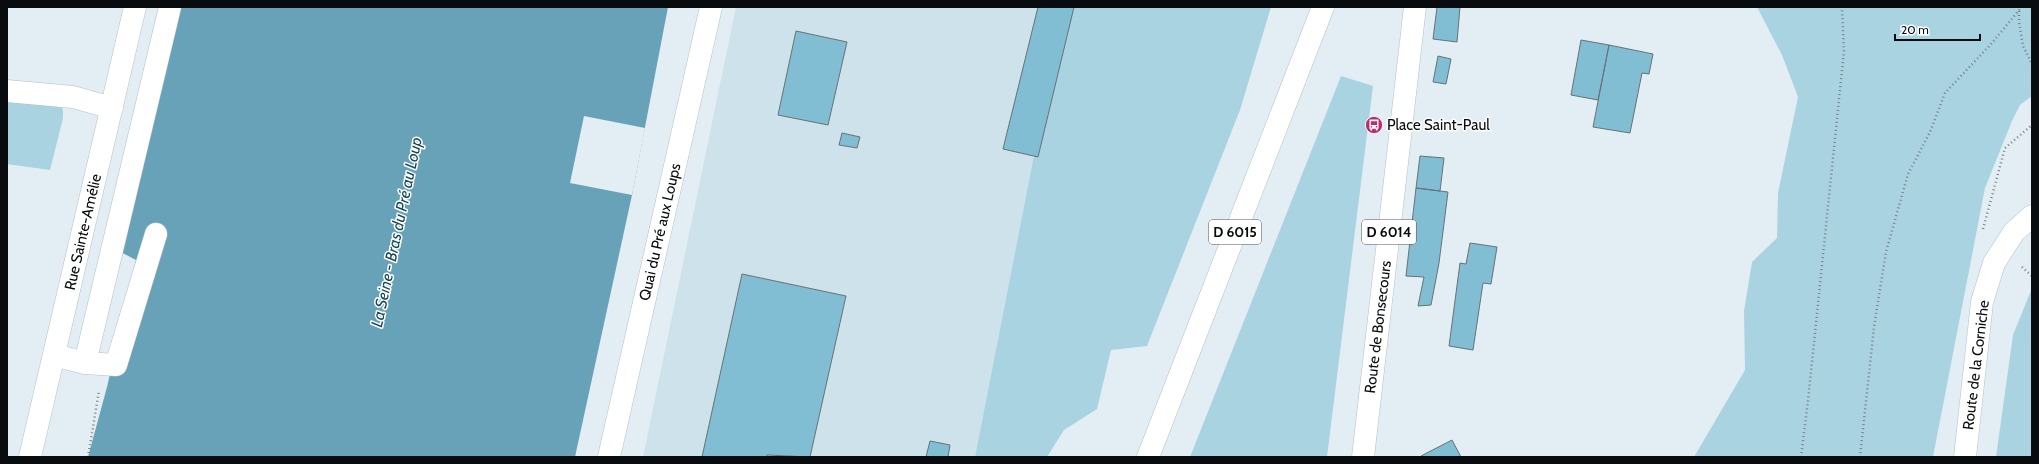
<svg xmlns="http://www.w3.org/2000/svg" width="2039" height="464" viewBox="0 0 2039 464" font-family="Cabin,sans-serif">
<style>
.built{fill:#cde2ea}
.green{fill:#aad3e2}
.water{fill:#68a2b8}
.pier{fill:#e2eef3}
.building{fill:#81bdd3;stroke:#677276}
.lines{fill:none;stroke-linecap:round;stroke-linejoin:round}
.minor-casing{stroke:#b4c0c5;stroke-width:23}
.major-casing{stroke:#b4c0c5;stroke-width:23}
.path{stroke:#788083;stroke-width:2.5;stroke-dasharray:1 3;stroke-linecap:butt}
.minor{stroke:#fff;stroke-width:22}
.major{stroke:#fff;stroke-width:22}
.labels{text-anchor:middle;stroke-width:3;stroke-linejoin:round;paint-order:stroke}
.shield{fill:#fff;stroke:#525556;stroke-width:1}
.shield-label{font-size:14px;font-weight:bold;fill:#080c0e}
.poi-label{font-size:15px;fill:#080c0e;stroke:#fff;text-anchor:start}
.street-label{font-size:15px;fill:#080c0e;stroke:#fff}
.water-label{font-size:16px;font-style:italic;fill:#144757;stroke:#fff}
</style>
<rect width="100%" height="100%" fill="#e2eef3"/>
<!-- built -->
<path class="built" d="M736,7H1063L975,457H643Z"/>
<!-- green -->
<path class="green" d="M1063,7H1271L1240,110L1147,346L1111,350L1097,409L1064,430L1047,457H975Z
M1757,7H2032V96L2020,105L2012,121L1985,188L1933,457H1694L1745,370L1744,311L1752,262L1777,238L1778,193L1798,97L1782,55Z
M1341,76L1373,86L1327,457H1190Z
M7,97L60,105L63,110V118L50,170L7,164Z
M2032,288V457H1996L2013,335Z"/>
<!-- water -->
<path class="water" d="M172,7H668L632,195L575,457H88L107,387L136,260L113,248Z"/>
<!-- pier -->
<path class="pier" d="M584,116L645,128L632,195L570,183Z"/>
<!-- building -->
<path class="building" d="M1038,7H1074L1038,157L1003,149Z
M1437,7H1460L1457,42L1433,39Z
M796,31L847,42L828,125L778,115Z
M1581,40L1609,45L1598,100L1571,95Z
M1609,45L1653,54L1649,74L1642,73L1630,133L1593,127Z
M1438,56L1451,59L1446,84L1433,82Z
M842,133L860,137L857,148L839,145Z
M1420,156L1444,158L1440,191L1416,188Z
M1416,188L1448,192L1439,263L1431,305L1418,306L1424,277L1406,276Z
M1470,243L1497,247L1491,284L1483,283L1473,350L1449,346L1460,263L1466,264Z
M742,274L846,296L810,457L767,455V457H702Z
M1452,440L1461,457H1422L1421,456Z
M930,441L950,445L948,457H926Z"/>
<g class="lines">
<defs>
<path id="minor" d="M7,91L73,97L112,108
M54,355L85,363L170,7
M85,363L116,365L156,234
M30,457L135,7
M609,457L711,7
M1965,457L1982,302L1994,263L2014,232L2032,216"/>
<path id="major" d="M1148,457L1323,7
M1363,457L1415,7"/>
</defs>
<!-- minor casing -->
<use href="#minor" class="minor-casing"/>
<!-- major casing -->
<use href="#major" class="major-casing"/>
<!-- path -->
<path class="path" d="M2019,7V22L2023,46L2032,64
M1983,229L2005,148L2032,125
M2022,267L2032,276
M88,457L99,391
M1801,457L1808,401L1844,51L1842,7
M1860,457L1874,327L1886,252L1908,174L1930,132L1945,93L1992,43L2020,9"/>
<!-- minor -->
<use href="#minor" class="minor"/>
<!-- major -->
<use href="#major" class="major"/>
</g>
<!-- icons -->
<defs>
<symbol id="bus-disc" viewBox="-11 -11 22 22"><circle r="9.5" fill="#b62e6e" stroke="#fff"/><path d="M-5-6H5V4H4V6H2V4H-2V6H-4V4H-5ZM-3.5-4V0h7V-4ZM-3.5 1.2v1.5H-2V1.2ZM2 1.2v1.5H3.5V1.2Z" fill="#fff"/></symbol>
</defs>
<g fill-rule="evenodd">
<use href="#bus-disc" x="1364" y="115" width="20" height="20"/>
</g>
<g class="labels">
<!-- shield labels -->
<g class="shield">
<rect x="1209" y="220" width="52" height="24" rx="3"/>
<rect x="1362" y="220" width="54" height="24" rx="3"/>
</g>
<g class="shield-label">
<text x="1235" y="237">D 6015</text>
<text x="1389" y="237">D 6014</text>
</g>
<!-- poi labels -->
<g class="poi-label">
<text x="1387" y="130">Place Saint-Paul</text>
</g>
<!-- street labels -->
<g class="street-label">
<text transform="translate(83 232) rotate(-77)" y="5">Rue Sainte-Amélie</text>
<text transform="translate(660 232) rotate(-77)" y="5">Quai du Pré aux Loups</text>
<text transform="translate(1378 327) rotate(-83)" y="5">Route de Bonsecours</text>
<text transform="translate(1976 365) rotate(-83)" y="5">Route de la Corniche</text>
</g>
<!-- water labels -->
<g class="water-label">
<text transform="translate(396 232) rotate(-78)" y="6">La Seine - Bras du Pré au Loup</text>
</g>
</g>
<!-- border -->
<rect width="2039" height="464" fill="none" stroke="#080c0e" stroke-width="16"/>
<!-- scale -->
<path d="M1895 34v6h85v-6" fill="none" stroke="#080c0e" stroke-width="2"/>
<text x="1901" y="34" font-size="12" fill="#080c0e" stroke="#ffffff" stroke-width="3" paint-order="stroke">20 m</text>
</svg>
